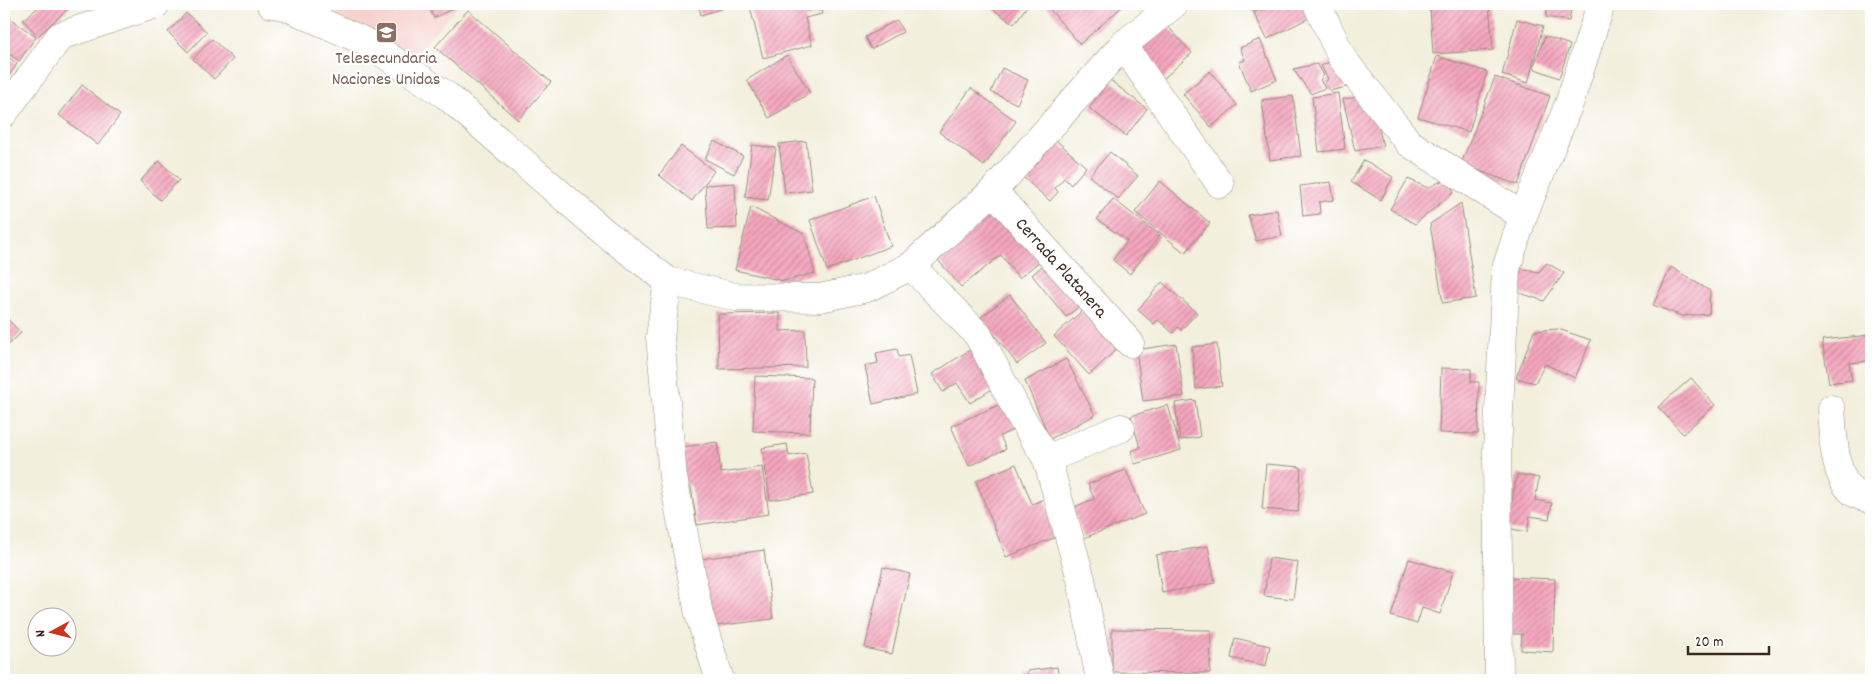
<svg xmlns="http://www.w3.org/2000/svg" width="1875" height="684" viewBox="0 0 1875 684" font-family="Dekko,sans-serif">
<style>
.built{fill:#f7d0cc}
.building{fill:url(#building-hatch)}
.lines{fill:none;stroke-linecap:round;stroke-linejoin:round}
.street-casing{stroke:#968c7d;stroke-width:29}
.street{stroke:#fff;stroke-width:28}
.labels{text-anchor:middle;stroke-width:4.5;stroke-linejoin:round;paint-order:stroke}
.education-label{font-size:18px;fill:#785e54;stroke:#fff}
.street-label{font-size:18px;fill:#3b2a1e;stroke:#fff}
</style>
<defs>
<pattern id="building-hatch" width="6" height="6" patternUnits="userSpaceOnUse" patternTransform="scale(1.25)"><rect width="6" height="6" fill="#f5a7bf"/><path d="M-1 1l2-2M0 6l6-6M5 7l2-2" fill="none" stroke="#c8889b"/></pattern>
</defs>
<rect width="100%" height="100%" fill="#fff"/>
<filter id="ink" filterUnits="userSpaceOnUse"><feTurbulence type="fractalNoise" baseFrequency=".02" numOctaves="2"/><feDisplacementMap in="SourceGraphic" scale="10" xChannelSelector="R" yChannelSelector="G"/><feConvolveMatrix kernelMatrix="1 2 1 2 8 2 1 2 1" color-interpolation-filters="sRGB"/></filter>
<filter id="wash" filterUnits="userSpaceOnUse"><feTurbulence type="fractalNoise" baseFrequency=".0096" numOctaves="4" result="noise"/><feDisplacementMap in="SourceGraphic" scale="20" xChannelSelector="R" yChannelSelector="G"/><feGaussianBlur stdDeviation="1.12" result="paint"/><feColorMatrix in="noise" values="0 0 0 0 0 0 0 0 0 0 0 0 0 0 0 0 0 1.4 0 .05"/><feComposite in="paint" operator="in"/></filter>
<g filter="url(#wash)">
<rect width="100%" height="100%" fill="#f2efdc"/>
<!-- built -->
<path class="built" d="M264,4H460L410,60Z"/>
<g id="blocks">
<!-- building -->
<path class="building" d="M42,4H73L38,36L23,20Z
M427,4H453L455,7L434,18Z
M698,4H736L701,15Z
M761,4H820L822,14L805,18L812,45L763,58L750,7Z
M994,4H1024L1027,6L1014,24L991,8Z
M1045,4H1125L1080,44Z
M1249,4H1270L1253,12Z
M1273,4H1304L1311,17L1267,39L1254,13Z
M1474,4H1489L1493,50L1433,54L1430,7Z
M1548,4L1572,5L1569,21L1546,17Z
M468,10L551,82L518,120L435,47Z
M186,13L207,32L188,52L168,32Z
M7,16L36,37L19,61L4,50V20Z
M1517,19L1543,26L1528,83L1502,75Z
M897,20L903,32L871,49L865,37Z
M1163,21L1192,53L1163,79L1134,48Z
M1545,36L1570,45L1559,78L1533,68Z
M212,39L233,59L214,79L193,59Z
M1260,39L1277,80L1251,91L1239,62L1245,60L1240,48Z
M4,53L17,64L4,83Z
M787,55L810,93L769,118L747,80Z
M1437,56L1487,72L1469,132L1418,117Z
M1337,58L1354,85L1330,91L1325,83L1328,79L1321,66Z
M1317,64L1324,75L1320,80L1325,88L1311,94L1293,69Z
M1002,68L1028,80L1017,104L991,92Z
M1210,71L1237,105L1211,127L1183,94Z
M1495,77L1550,96L1518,185L1461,164Z
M1110,80L1147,109L1126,136L1089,108Z
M82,85L120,115L98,145L59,115Z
M971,88L1016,121L984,166L939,132Z
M1338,93L1345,149L1319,152L1312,97Z
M1293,96L1301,156L1270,160L1262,100Z
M1367,96L1375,112L1383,146L1355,151L1343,99Z
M1048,133L1086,167L1071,185L1064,178L1055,188L1058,192L1050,201L1016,171Z
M714,141L743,156L734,174L705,159Z
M806,141L812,190L785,193L779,144Z
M752,145L776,148L768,200L745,197Z
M681,146L714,171L692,201L659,175Z
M1110,152L1138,176L1118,199L1089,176Z
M1364,160L1393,177L1381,200L1351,182Z
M159,161L179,180L160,200L140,181Z
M1447,178L1454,192L1415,224L1390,209L1408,179L1428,188Z
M1160,181L1210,223L1185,253L1135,212Z
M1331,182L1334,200L1319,202L1320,214L1303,216L1300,186Z
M735,183L737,228L708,229L705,185Z
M874,196L891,246L827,270L810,220Z
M1113,199L1160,235L1130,274L1113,260L1127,241L1097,219Z
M1461,203L1476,298L1443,303L1430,224Z
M993,204L1040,261L1019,278L1001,255L961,287L933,254Z
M751,207L804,234L815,273L784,281L735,270Z
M1277,210L1282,236L1256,241L1248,215Z
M1051,258L1086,301L1066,317L1032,275Z
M1547,263L1564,273L1544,301L1517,292L1520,268L1539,272Z
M1671,267L1710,291L1709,314L1682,316L1653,305Z
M1162,282L1197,313L1181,330L1178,327L1173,333L1158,320L1154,324L1138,310Z
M1010,295L1046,343L1017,364L981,317Z
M1084,309L1119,347L1089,375L1054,336Z
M780,313V331L805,330L806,367L719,369L718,314Z
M4,315L21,333L4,349Z
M1558,329L1591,340L1575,378L1545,364L1535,383L1516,378L1534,331Z
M1871,335V361L1849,363L1852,380L1829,383L1822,340Z
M1176,344L1184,396L1143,401L1136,350Z
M1217,344L1222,386L1196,389L1192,347Z
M973,348L997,386L970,403L957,383L943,392L932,374Z
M897,349L899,357L909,355L917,394L873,404L865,366L878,363L876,353Z
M1066,359L1095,415L1050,439L1025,381Z
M1441,368L1471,369V382H1479L1478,434L1439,433Z
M755,376L812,378L810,433L753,431Z
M1691,378L1715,405L1683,434L1658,407Z
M1195,400L1200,437L1180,440L1175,403Z
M1005,402L1017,428L1000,436L1006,449L969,466L951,426Z
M1168,405L1181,450L1135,464L1131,451L1140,448L1131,416Z
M717,442L721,473L762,467L769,514L697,525L691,486L681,481L676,448Z
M787,444L789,456L806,453L813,494L770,500L762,448Z
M1016,464L1032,504L1044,499L1059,536L1006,557L976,481Z
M1266,464L1301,467L1298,512L1262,509Z
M1126,470L1145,514L1084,538L1072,508L1094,499L1088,484Z
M1517,474L1539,478L1535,500L1552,503L1549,519L1530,516L1527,532L1507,528Z
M1208,546L1215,583L1162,593L1156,555Z
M764,550L773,619L708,627L700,559Z
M1269,558L1298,562L1293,599L1264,596Z
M1409,559L1453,572L1440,614L1422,608L1417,624L1391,616Z
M883,567L910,574L892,654L865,648Z
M1508,577L1555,579L1553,652L1521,650L1522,634H1510Z
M1112,629L1211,630L1210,673L1112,672Z
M1235,638L1270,646L1266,666L1231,658Z
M1057,667L1059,680H1028L1027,671Z"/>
</g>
</g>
<g filter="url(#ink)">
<use href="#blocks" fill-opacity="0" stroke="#968c7d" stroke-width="1"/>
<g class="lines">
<defs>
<path id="street" d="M271,4L285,6L366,42L447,96L604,232L668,281L736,297L820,298L867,288L911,266L993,191L1123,45L1174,4
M1317,4L1342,58L1409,143L1523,216
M1123,45L1220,184
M4,113L60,36L156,4
M993,191L1130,343
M911,266L978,335L1019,414L1047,459L1081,579L1100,680
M668,281L660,337L673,477L699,614L720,680
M1831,409C1833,432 1833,481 1856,494C1861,496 1866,498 1871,499
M1047,459L1121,428
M1499,680L1497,451L1506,269L1523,216L1569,104L1601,4"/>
</defs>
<!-- street casing -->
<use href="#street" class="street-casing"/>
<!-- street -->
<use href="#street" class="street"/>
</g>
</g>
<!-- icons -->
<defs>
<symbol id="school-square" viewBox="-11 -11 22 22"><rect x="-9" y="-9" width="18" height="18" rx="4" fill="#8d6e63" stroke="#fff"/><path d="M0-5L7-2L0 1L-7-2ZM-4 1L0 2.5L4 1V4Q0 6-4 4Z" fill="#fff"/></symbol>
</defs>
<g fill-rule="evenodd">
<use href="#school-square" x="374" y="20" width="25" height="25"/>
</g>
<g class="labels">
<!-- education labels -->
<g class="education-label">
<text x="386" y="63">Telesecundaria<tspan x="386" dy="21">Naciones Unidas</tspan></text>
</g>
<!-- street labels -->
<g class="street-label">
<text transform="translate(1062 267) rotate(48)" y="6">Cerrada Platanera</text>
</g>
</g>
<!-- margin -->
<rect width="1875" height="684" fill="none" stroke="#fff" stroke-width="20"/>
<!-- north arrow -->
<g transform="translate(52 632) rotate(263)"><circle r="24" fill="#ffffff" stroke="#b1aaa5"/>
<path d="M0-4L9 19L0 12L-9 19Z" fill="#c8321e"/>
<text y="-8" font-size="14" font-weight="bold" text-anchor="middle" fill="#3b2a1e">N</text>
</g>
<!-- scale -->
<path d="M1688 646v8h81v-8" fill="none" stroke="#3b2a1e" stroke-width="2.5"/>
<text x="1695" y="646" font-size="15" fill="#3b2a1e" stroke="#ffffff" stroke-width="4" paint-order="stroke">20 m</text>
</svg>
